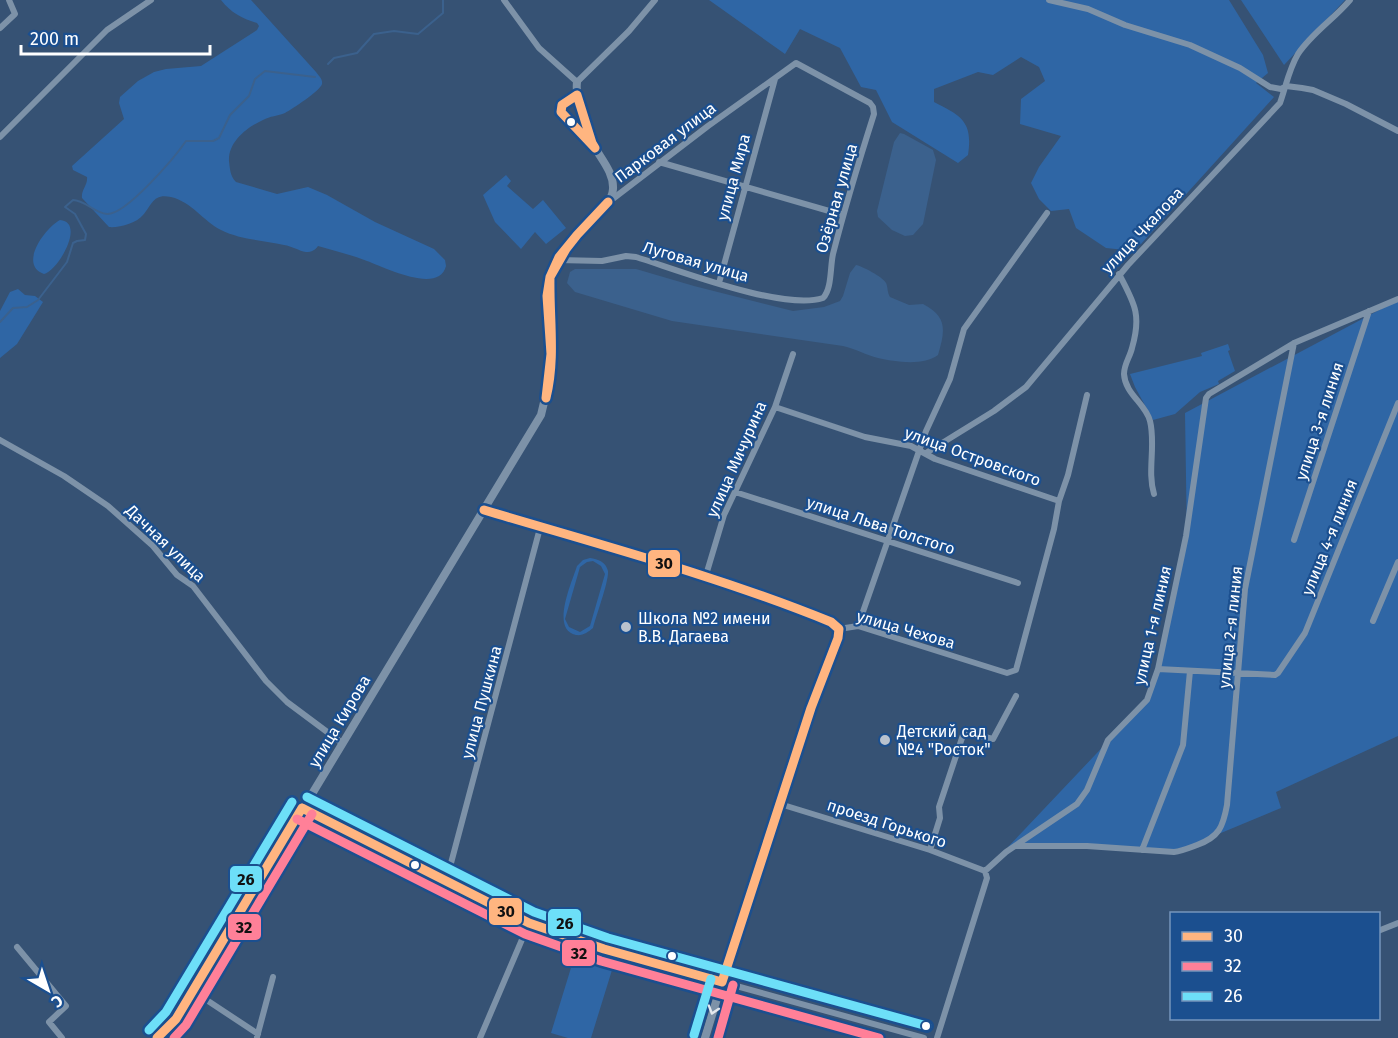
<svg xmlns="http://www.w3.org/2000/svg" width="1398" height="1038" viewBox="0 0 1398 1038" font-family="'Fira Sans',sans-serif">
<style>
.green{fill:#2f66a5;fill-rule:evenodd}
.water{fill:#3b618d}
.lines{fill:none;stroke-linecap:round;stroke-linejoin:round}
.stream{stroke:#3b618d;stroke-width:2}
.minor{stroke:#7d92a8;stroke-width:6}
.tertiary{stroke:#7d92a8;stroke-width:8}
.bus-1-casing{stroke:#1b4f8f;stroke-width:14}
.bus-2-casing{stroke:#1b4f8f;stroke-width:14}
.bus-3-casing{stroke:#1b4f8f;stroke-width:14}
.bus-1{stroke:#ffb580;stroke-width:9}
.bus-2{stroke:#ff8098;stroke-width:9}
.bus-3{stroke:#6ddff8;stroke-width:9}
.oneway{stroke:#e5e9ee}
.bus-dot{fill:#fff;stroke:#1b4f8f;stroke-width:2}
.poi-dot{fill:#b9c2ce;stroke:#1b4f8f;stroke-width:2}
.labels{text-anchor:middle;stroke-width:4.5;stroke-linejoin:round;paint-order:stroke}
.street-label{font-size:16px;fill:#fff;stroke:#1b4f8f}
.poi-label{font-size:16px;fill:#fff;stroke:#1b4f8f;text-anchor:start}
.line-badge{stroke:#1b4f8f;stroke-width:2}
.pale-badge-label{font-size:16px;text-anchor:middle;font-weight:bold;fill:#111}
</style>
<rect width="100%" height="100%" fill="#365274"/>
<!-- green -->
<path class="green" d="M221,0H251L316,72C318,75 323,79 322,84C320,91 292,109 285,113C278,116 270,116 263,120C247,127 228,142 229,161C230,169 230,176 236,182L277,194L308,187L327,195L375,222L434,249L445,260L446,266C439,295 384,267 367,261C352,255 335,251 318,246C315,250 312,252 306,252C299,251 292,246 284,245C263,240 241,240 221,230C203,221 192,202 171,197C153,193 152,205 143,215C137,223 119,228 109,227L82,198C81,190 88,185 87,177L73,170L72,166L124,119L119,103L120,97L138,81L154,72L166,69L201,66L257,30L259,26L257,23C243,19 231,13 221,0Z
M709,0H1229L1263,55L1268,73L1256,83L1274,97L1141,244L1125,250L1106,248L1076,228L1069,209L1051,211L1039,199L1031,183L1039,167L1061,136L1020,124L1021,99L1045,81L1039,67L1021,57L993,75L978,72L934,89V102C962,116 973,122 968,155L958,163L892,122L876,90L861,87L840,48L800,29L785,54Z
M1241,0H1345L1284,65Z
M506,175L511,181L507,186L533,209L543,200L566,228L546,244L535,232L521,249L495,222L483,195Z
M60,220C86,222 58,271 44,274C18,265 45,228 60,220Z
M18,289L25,295L35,296L43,302L17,344L0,358V311L10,292Z
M1398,300V736L1276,792L1281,808L1180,850L1008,847L1149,698L1187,541L1185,413Z
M1228,344L1230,350L1228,351L1235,371L1218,381L1219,384L1200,392L1175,414L1153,420L1135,387L1130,374L1202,356L1201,353Z
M590,558C598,559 606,562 608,571C609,581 596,616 593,628C588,632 583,636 576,635C550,630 572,582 577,566L583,560ZM593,561L601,566L605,574L590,626L580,632L569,627L565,619L580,567L587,562Z
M574,958L612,970L591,1038H568L551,1033Z"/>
<!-- water -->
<path class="water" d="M900,133L904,134L933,150L936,160L923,224L913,235L905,236L892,230L878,217L877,211L894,142Z
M856,265C862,266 883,277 886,283C888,287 887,292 890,297L909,305L923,304C948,317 945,331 938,355C924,366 895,362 878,358C866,355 856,349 843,346L672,321L575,292L567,283L570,272L575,269H636L694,286L793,311L824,307L840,301L843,296L850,273Z"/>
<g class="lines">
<!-- stream -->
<path class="stream" d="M328,64L334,58L357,53L374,34L394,31L418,34L443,13V0
M0,322L13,308L27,307L38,300L67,262L73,243L77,241L85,240L86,234L75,214L65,207L73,200C85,200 94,213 107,214C126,215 175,157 186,141H213L219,138L230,115L249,96L255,79L265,71L315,77"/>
<!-- minor -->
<path class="minor" d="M504,0L539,48L577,82L629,31L655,0
M1049,0L1088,9L1125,25L1190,45L1240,68L1270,87L1281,89L1286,86L1302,88L1313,90L1346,104L1398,131
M0,28L15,14L9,0
M0,137L107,30L151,0
M659,162L843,215
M558,260L602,261L626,256L636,257C678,270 783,311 823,298C832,289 830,267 833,254C845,207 859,161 874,114L873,107L870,103L796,63L708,126L610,201
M1119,274C1134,303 1142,314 1132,348C1130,357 1124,364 1124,374C1125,394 1146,404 1150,421C1156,445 1147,471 1154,494
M719,283L775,79
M775,407L865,437L911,446L935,459L1059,501
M0,440L64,476L108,506L153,546L177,575L193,586L266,681L287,702L342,743
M926,453L994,411L1026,387L1128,265L1280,103C1286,86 1289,69 1298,54C1312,33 1334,19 1350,0
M735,492L1018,583
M484,510C600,546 719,573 831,622L839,629
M1294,540L1369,311
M706,575L724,515L775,407L793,354
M1373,621L1398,562
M858,626L926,431L950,379L964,329L1047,213
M839,629L838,638L811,708L722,982L924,1038
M839,629L858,626L1007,673L1016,670L1054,529L1059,501L1068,475L1087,395
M1158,669L1275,675L1278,673L1305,633L1398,403
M780,804L930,850L985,871
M1017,846H1087L1174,852C1182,851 1189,848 1197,845C1219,837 1223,827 1227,805L1245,589L1294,343
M930,850L940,818L939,807L964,732L993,739L1016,696
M1142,850L1183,745L1190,671
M985,871L1006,852L1077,804L1087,790L1108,740L1147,700L1158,669L1186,536L1206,398L1209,394L1294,343L1398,299
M446,882L540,528
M1378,931L1398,923
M17,947L66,1006L49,1022L62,1038
M193,991L258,1034
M257,1037L273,977
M480,1038L529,923
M937,1038L987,878L985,871"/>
<!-- tertiary -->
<path class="tertiary" d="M302,808L529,923L604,949L722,982L705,1038
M157,1038L176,1019L541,415C547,391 552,367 552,342C551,321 543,294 552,274C559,257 571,242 583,228C592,217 612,206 613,189C614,172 600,158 593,144C585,127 575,100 577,82"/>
<defs>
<path id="bus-1" d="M577,95L592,143L595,148L561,112L562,105Z
M577,235L608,202
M577,235L608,202
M550,277L559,257L577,235
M550,277L566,249L577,235
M546,398L551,354L547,296L550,277
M546,398C556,358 549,317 550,277
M484,510C601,545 718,576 831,622L839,629
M302,808L529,923L604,949L722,982
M722,982L811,708L838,638L839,629
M157,1038L176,1019L302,808"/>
<path id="bus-2" d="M297,819L525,934L601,961L879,1038
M174,1038L186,1025L312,814
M718,1038L733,985"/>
<path id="bus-3" d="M307,797L534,912L608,938L927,1026
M149,1030L166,1012L292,802
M694,1035L711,979"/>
</defs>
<!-- bus-1 casing -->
<use href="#bus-1" class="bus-1-casing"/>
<!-- bus-2 casing -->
<use href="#bus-2" class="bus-2-casing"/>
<!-- bus-3 casing -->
<use href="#bus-3" class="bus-3-casing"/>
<!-- bus-1 -->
<use href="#bus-1" class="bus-1"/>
<!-- bus-2 -->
<use href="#bus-2" class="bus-2"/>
<!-- bus-3 -->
<use href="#bus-3" class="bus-3"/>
</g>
<!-- one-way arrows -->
<defs><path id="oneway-chevron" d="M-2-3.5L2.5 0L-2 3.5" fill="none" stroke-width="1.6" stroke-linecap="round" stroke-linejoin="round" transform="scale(1.5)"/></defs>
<use class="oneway" href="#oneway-chevron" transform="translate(713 1010) rotate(107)"/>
<!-- markers -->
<g class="bus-dot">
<circle cx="571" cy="122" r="5"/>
<circle cx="415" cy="865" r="5"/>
<circle cx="672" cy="956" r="5"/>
<circle cx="926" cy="1026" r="5"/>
</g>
<g class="poi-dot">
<circle cx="626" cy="627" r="6"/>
<circle cx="885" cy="740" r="6"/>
</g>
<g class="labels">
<!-- street labels -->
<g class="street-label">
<text transform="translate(665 142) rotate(-37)" y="6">Парковая улица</text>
<text transform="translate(733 177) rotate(-75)" y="6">улица Мира</text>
<text transform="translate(836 198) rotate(-74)" y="6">Озёрная улица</text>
<text transform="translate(1142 230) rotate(-47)" y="6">улица Чкалова</text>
<text transform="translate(696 261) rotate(16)" y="6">Луговая улица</text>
<text transform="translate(1319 421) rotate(-72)" y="6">улица 3-я линия</text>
<text transform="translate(973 456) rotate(20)" y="6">улица Островского</text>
<text transform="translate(736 459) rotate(-66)" y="6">улица Мичурина</text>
<text transform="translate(881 525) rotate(18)" y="6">улица Льва Толстого</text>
<text transform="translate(1329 537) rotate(-68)" y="6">улица 4-я линия</text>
<text transform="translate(166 543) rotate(44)" y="6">Дачная улица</text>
<text transform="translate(1152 625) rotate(-77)" y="6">улица 1-я линия</text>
<text transform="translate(1230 627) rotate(-84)" y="6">улица 2-я линия</text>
<text transform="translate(906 629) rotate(16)" y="6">улица Чехова</text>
<text transform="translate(481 702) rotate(-75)" y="6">улица Пушкина</text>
<text transform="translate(339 721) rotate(-59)" y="6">улица Кирова</text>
<text transform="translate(887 823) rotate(18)" y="6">проезд Горького</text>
</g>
<!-- poi labels -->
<g class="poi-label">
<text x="638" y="624">Школа №2 имени<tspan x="638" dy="18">В.В. Дагаева</tspan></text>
<text x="897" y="737">Детский сад<tspan x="897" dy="18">№4 "Росток"</tspan></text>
</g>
</g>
<g class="line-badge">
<rect x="647" y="549" width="34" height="29" rx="6" fill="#ffb580"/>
<rect x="229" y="865" width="34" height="28" rx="6" fill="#6ddff8"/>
<rect x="488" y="897" width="35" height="29" rx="6" fill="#ffb580"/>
<rect x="547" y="908" width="35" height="29" rx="6" fill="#6ddff8"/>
<rect x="227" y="913" width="35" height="28" rx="6" fill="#ff8098"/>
<rect x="561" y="939" width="35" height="28" rx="6" fill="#ff8098"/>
</g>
<g class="pale-badge-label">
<text x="664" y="569">30</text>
<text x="246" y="885">26</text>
<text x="506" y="917">30</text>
<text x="565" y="929">26</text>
<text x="244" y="933">32</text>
<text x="579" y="959">32</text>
</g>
<!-- legend -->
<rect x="1170" y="912" width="210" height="108" fill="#1b4f8f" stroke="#7695bc" stroke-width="1.5"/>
<rect x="1182" y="932" width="30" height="9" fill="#ffb580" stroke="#7695bc" stroke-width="1.5"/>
<text x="1224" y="942" font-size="18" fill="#ffffff">30</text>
<rect x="1182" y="962" width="30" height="9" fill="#ff8098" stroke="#7695bc" stroke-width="1.5"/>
<text x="1224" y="972" font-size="18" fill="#ffffff">32</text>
<rect x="1182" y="992" width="30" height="9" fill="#6ddff8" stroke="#7695bc" stroke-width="1.5"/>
<text x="1224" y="1002" font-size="18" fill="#ffffff">26</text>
<!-- north arrow -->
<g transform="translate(48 990) rotate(141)" stroke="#1b4f8f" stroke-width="4.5" paint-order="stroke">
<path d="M0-4.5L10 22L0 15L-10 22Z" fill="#ffffff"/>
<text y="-9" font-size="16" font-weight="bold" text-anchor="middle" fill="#ffffff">С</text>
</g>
<!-- scale -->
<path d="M21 45v9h189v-9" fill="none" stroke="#ffffff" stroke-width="3"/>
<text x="30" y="45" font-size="18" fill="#ffffff" stroke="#1b4f8f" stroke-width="4.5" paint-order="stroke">200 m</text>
</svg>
